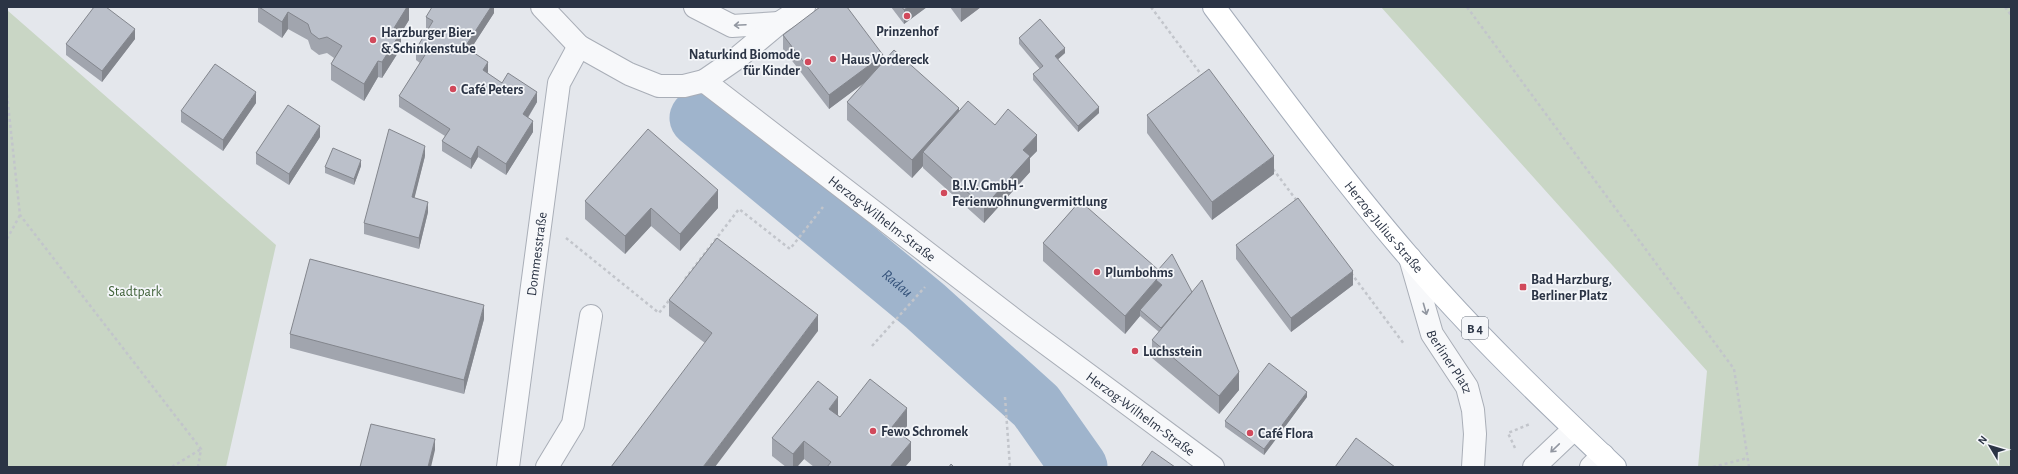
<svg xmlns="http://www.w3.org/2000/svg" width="2018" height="474" viewBox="0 0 2018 474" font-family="'Alegreya Sans',sans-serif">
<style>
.green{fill:#c9d6c5}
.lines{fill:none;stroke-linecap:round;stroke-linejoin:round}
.river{stroke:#9fb4cc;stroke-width:57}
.minor-casing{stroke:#a9aeb7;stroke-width:24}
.major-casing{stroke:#a3abb8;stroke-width:24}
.path{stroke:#c2c5cb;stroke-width:2.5;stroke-dasharray:3 3;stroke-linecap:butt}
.minor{stroke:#f7f8fa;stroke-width:22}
.major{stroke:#fff;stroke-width:22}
.wall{fill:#a1a5ae}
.shaded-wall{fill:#83868d}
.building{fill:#bbc0ca;stroke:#83868d}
.oneway{stroke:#9196a0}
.poi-dot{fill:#d1495b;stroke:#f4f6f9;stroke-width:1.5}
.labels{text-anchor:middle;stroke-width:3.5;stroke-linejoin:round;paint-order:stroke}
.shield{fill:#f4f6f9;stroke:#676e7b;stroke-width:1}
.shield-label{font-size:13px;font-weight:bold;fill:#2b3445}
.poi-label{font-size:14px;font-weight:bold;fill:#2b3445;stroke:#f4f6f9;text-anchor:start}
.street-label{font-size:14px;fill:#2b3445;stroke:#f4f6f9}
.park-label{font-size:14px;fill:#3f6138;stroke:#f4f6f9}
.water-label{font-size:15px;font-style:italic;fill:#34527a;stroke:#f4f6f9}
</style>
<rect width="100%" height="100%" fill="#e4e7ec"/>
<!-- green -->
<path class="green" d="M1381,7H2011V467H1698L1707,371Z
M7,10L276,245L226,467H7Z"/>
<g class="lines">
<!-- river -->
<path class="river" id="s1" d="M698,118L925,306L1036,406L1079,467"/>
<defs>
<g id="minor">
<path id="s2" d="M542,7L579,46L629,74L659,86H684L704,81L1021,325L1213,467"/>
<path d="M695,7L732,26L779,23"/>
<path d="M704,81L736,59L779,23L804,7"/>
<path id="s3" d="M1410,258L1432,334L1467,387L1473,410L1475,434L1473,467"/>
<path id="s4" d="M508,467L559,83L579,46"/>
<path d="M547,467L573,424L591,316"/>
<path d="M1534,467L1574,429"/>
<path d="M1591,467L1603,455"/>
</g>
<g id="major">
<path id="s5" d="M1214,7C1277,91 1340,177 1409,257C1472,331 1544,400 1615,467"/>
</g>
</defs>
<!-- minor casing -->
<use href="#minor" class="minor-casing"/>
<!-- major casing -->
<use href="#major" class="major-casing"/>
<!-- path -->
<path class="path" d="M1151,7L1203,77
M1467,7L1734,369L1749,467
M2005,7L2011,15
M7,95L20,215L201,449L198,467
M1273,169L1297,201
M566,238L659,313L671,298
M7,239L20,215
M1351,273L1404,344
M685,279L739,209L790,249L823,207
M872,346L925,287
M1005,397L1010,467
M1515,448L1508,433L1530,424
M172,467L201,449
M1713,467L1748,458"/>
<!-- minor -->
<use href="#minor" class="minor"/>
<!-- major -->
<use href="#major" class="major"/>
</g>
<!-- wall -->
<path class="wall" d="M258,7H409V20L401,33V48L382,78L378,77L364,101L331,80V64L334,58L327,53L319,55L311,49L308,40L288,29L282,38L258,22Z
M494,7V13L470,50L488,72L487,73L502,83L537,102L528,118L533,132L506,175L478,157L471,169L442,151V141L445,136L399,107V96L420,63L416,60V49L428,29L426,28V17Z
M891,7H927L904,24Z
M950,7H981L961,22Z
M783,35L883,63L959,112L995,125L1037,151L1030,158V172L984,223L923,168V166L912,178L847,120V102L866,81L829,109L783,49Z
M1019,38L1065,53L1058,59L1099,113L1078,132L1033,80V74L1040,69L1019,44Z
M135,39L102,82L66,55V44Z
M256,103L223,151L181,122V111Z
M1147,115L1274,174L1212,220L1147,133Z
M320,137L289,185L256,164V153Z
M425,156L414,198L428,212L419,249L364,234V223Z
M361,166L354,185L325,173V167Z
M585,201L718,208L680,251L651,226L625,254L585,219Z
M1080,201L1239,390L1219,414L1152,358V340L1159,332L1140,316L1125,334L1043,261V243Z
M1236,245L1353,285L1291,332L1236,259Z
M669,300L818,331L705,343L669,316Z
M484,319L464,394L290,348V334Z
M1307,397L1264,455L1225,427V421Z
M837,415L840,417L907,426L901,434L911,460L905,467H814L804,459L797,467H786L772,456V438L838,415Z"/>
<!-- shaded-wall -->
<path class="shaded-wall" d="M407,7H409V20L401,33V48L382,78V62L394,28Z
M491,7H494V13L465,58V47Z
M908,7H927L904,24V10Z
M962,7H981L961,22V8Z
M288,12V29L282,38V22Z
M135,29V39L102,82V71Z
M1065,48V53L1055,62V56Z
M883,55V69L829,109V95Z
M378,61V77L364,101V84Z
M488,62V72L483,81V70Z
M256,92V103L223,151V140Z
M537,92V102L523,125V114Z
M1099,107V113L1078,132V126Z
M959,108V126L923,152V166L912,178V160Z
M533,121V132L506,175V164Z
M320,126V137L289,185V174Z
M1037,135V151L1030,158V172L984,223V207L1023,150Z
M425,146V156L412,208V197Z
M478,146V157L471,169V159Z
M1274,156V174L1212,220V202Z
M361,160V166L354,185V179Z
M718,190V208L680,251V234Z
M428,202V212L419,249V238Z
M651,208V226L625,254V236Z
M1353,271V285L1291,332V318Z
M1162,273V291L1140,310V316L1125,334V316Z
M484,305V319L464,394V380Z
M818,315V331L715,467H703Z
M1239,372V390L1219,414V396Z
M1307,392V397L1264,455V449Z
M838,397V415L829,426V409Z
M907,408V426L892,445V427Z
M435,439V450L431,467H428Z
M804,441V459L797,467H793V454Z
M911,442V460L905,467H890Z"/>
<!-- building -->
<path class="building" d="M94,7H106L135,29L102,71L66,44Z
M259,7H407L394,28L401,32L382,62L378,61L364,84L331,64L342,46L327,37L319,39L311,33L308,24L288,12L282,22Z
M432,7H491L465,47L488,62L483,70L502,83L508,73L537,92L523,114L533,121L506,164L478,146L471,159L442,141L450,129L399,96L425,55L416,49L433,21L426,17Z
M820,7H847L883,55L829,95L783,35Z
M902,7H908L904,10Z
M1040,19L1065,48L1055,56L1099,107L1078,126L1033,74L1043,66L1019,38Z
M894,50L959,108L912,160L847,102Z
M215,64L256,92L223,140L181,111Z
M1209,69L1274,156L1212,202L1147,115Z
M968,101L995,125L1008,109L1037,135L1023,150L1030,156L984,207L923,152Z
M288,105L320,126L289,174L256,153Z
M389,129L425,146L412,197L428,202L419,238L364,223Z
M648,129L718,190L680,234L651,208L625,236L585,201Z
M333,148L361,160L354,179L325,167Z
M1298,198L1353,271L1291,318L1236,245Z
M1080,201L1162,273L1125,316L1043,243Z
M717,238L818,315L703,467H611L712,333L669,300Z
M1172,254L1192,292L1161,328L1140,310L1162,285L1156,280L1162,273L1158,270Z
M310,259L484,305L464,380L290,334Z
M1202,280L1239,372L1219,396L1152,340Z
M1269,363L1307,392L1264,449L1225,421Z
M870,379L907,408L892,427L911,442L890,467H827L831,462L804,441L793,454L772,438L818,381L838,397L829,409L840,417Z
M371,424L435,439L428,467H360Z
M1356,438L1395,467H1335Z
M1152,451L1175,467H1141Z
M951,464L954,467H949Z"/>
<!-- one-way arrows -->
<defs><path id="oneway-shaft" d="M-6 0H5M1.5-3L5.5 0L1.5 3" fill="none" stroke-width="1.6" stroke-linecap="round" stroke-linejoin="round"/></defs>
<g class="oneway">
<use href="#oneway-shaft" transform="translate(740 25) rotate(177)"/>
<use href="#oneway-shaft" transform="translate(1425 309) rotate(74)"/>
<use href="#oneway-shaft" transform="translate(1555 448) rotate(136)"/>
</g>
<!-- markers -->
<g class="poi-dot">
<circle cx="907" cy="16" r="4"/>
<circle cx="373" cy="40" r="4"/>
<circle cx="833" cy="59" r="4"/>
<circle cx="808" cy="62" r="4"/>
<circle cx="453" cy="89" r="4"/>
<circle cx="944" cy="193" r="4"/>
<circle cx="1097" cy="272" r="4"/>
<rect x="1519" y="283" width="8" height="8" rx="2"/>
<circle cx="1135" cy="351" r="4"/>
<circle cx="873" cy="431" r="4"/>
<circle cx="1250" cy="433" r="4"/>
</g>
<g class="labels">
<!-- shield labels -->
<rect class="shield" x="1462" y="317" width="26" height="22" rx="3"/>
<g class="shield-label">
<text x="1475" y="333">B 4</text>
</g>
<!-- poi labels -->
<g class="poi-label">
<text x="907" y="36" text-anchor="middle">Prinzenhof</text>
<text x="381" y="37">Harzburger Bier-<tspan x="381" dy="16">&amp; Schinkenstube</tspan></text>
<text x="800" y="59" text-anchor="end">Naturkind Biomode<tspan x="800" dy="16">für Kinder</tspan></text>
<text x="841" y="64">Haus Vordereck</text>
<text x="461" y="94">Café Peters</text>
<text x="952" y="190">B.I.V. GmbH -<tspan x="952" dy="16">Ferienwohnungvermittlung</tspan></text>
<text x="1105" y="277">Plumbohms</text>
<text x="1531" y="284">Bad Harzburg,<tspan x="1531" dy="16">Berliner Platz</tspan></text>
<text x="1143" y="356">Luchsstein</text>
<text x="881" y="436">Fewo Schromek</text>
<text x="1258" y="438">Café Flora</text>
</g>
<!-- street labels -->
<g class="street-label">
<text dy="5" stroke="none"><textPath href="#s2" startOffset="414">Herzog-Wilhelm-Straße</textPath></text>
<text dy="5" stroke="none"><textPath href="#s5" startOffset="278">Herzog-Julius-Straße</textPath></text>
<text dy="5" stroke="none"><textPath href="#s4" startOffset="215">Dommesstraße</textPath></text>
<text dy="5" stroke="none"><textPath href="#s3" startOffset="112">Berliner Platz</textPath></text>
<text dy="5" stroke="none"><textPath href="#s2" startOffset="738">Herzog-Wilhelm-Straße</textPath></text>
</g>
<!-- park labels -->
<g class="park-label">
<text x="135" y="296">Stadtpark</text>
</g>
<!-- water labels -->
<g class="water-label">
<text dy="5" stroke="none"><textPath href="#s1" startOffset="259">Radau</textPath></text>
</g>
</g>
<!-- border -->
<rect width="2018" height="474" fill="none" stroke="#2b3445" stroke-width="16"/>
<!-- north arrow -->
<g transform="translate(1990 446) rotate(308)" stroke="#f4f6f9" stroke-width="3" paint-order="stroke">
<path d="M0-3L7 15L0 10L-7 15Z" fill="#2b3445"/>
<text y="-6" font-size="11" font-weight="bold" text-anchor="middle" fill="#2b3445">N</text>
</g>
</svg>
